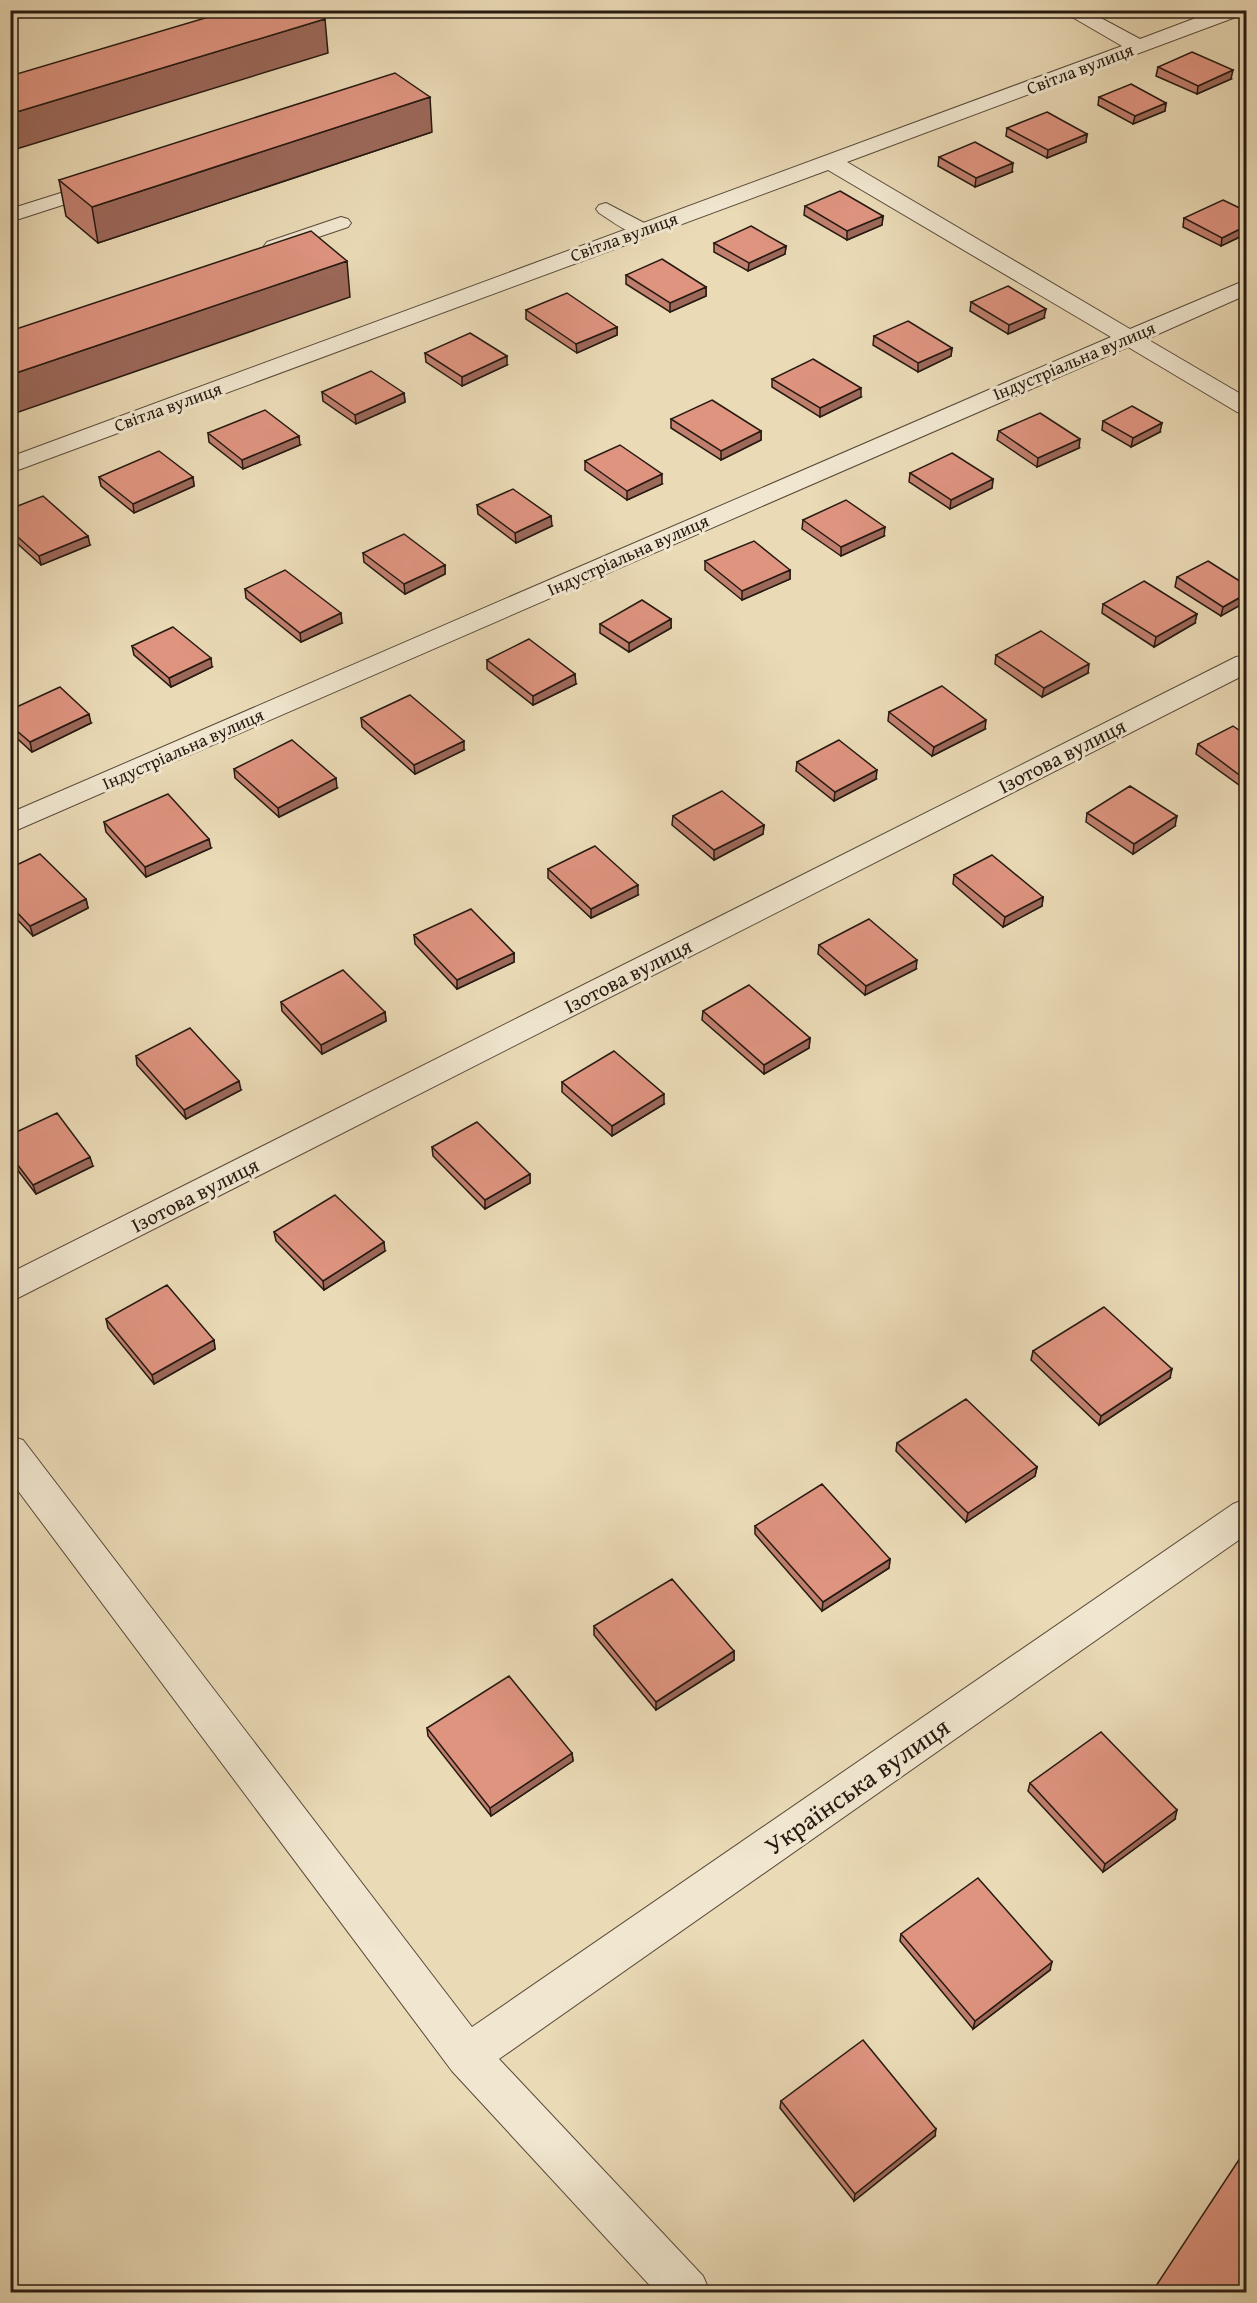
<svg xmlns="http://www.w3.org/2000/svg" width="1257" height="2303" viewBox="0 0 1257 2303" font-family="'Gentium Book Plus',serif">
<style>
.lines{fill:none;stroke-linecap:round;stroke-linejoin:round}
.service-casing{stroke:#584a3a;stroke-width:2}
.minor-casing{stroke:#584a3a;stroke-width:2}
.service{fill:#f1e7d0;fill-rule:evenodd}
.minor{fill:#f1e7d0;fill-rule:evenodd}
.wall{fill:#c07f6e;stroke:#271a11;stroke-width:1.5}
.shaded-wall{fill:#9c685a;stroke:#271a11;stroke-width:1.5}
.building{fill:#df9480;stroke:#271a11;stroke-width:1.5}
.labels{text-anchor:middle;stroke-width:6;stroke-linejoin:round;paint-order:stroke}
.far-street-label{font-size:18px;fill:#271a11;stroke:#f1e7d0}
.street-label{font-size:21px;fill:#271a11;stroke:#f1e7d0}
.near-street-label{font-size:26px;fill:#271a11;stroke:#f1e7d0}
</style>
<rect width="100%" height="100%" fill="#eadab6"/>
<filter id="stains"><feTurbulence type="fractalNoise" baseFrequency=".00333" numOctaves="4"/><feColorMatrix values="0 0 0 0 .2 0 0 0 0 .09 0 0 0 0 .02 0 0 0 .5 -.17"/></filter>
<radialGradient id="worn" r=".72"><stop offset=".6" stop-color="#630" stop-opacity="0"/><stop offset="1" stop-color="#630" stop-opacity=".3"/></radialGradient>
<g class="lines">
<defs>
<path id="service" d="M102,180L109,182L112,186L109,190L10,222V209Z
M606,203L650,226L653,230L650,234C633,239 614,222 599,213L596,209L599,205Z
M341,217L348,219L351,223L348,227L274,252L267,250L264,246L267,242Z"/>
<path id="minor" d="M1060,10H1086L1140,39L1217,10L1246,11L1244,14L847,162L1130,329L1246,280V295L1147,339L1246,397V414L1237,412L1128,347L10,833V813L1111,337L828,170L10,473V457L1122,46Z
M1246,655V674L10,1302V1273L1236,657Z
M10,1436L23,1440L472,2027L1233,1504L1246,1499V1535L499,2059L703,2276L710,2292H656L452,2071L10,1480Z"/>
</defs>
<!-- service casing -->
<use href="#service" class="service-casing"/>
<!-- minor casing -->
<use href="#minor" class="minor-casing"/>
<!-- service -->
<use href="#service" class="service"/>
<!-- minor -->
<use href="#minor" class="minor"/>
</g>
<!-- wall -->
<path class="wall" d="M1246,37V49L1241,47L1243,39Z
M1158,67L1231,79L1197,94L1156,76Z
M1099,97L1166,103L1165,111L1133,124L1098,105Z
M1007,128L1087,134L1086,142L1047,158L1006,136Z
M432,132L98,243L66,216L59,180Z
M939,157L1012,172L975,187L938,166Z
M805,206L883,216L882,225L847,240L804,215Z
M1246,211V234L1221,246L1183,227L1184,218Z
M714,243L786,246L785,254L748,271L714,252Z
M626,275L706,287V296L670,312L626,284Z
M971,302L1044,318L1008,334L970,311Z
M526,310L617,327V335L577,353L526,319Z
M1246,325V337L1243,335L1244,326Z
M874,336L952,348L951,356L918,372L873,345Z
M425,353L507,365L462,386L426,362Z
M772,379L861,397L820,417L772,387Z
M322,392L404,393L405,402L356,424L323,401Z
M671,419L761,431V440L721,460L671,428Z
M1103,421L1160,432L1131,447L1102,430Z
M999,431L1079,448L1037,467L997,440Z
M208,433L300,445L243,469L209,442Z
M585,461L662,484L627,500L585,470Z
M910,473L993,479L992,488L950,509L909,482Z
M99,477H193L194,486L134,513L101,486Z
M477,505L552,526L516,543L478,514Z
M10,509L90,545L41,565L10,537Z
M803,520L884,536L841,556L802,529Z
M363,553L445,565V574L405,594L364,562Z
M705,561L790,570V579L742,600L705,570Z
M1177,577L1246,585L1221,616L1175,587Z
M245,589L342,623L301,642L246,598Z
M1103,604L1195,623L1154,647L1102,613Z
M671,619V628L629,652L600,633V624Z
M132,646L212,667L171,687L134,655Z
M996,655L1088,673L1042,697L995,664Z
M487,660L576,684L533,705L487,669Z
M10,710L91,723L32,752L10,732Z
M889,712L985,729L932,756L888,721Z
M361,718L464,750L415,774L362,727Z
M1246,735V790L1196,754L1198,744Z
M797,762L876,779L834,801L796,771Z
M234,769L337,788L279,817L235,778Z
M1087,813L1175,826L1133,854L1086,822Z
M673,816L764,825L763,834L714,860L672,825Z
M104,822L211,848L146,877L106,832Z
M10,868L86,899L88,908L33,936L10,912Z
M548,869L638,895L591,918L548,878Z
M954,875L1043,897L1042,906L1003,927L953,884Z
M414,935L514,953V962L457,989L415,944Z
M819,945L916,969L865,995L818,954Z
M281,1002L385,1012L386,1021L322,1054L282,1011Z
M703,1011L810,1038L809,1048L764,1074L702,1020Z
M136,1056L241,1090L186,1119L137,1065Z
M562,1082L664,1104L612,1136L562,1092Z
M10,1135L93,1166L36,1194L10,1160Z
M432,1147L530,1174V1183L485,1209L433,1156Z
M274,1232L385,1251L324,1290L276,1241Z
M106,1319L214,1340L215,1349L154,1384L108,1328Z
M1033,1351L1170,1378L1099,1425L1031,1360Z
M897,1443L1037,1467L1035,1476L966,1522L896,1451Z
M755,1526L890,1559L889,1568L822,1611L755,1534Z
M594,1626L734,1651V1660L656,1710L594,1635Z
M427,1728L572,1753L573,1761L491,1816L428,1736Z
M1030,1783L1175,1819L1103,1872L1028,1791Z
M901,1934L1050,1970L973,2029L900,1941Z
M781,2101L935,2136L854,2201L780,2108Z"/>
<!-- shaded-wall -->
<path class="shaded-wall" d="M325,19L328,53L10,151V114Z
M1233,70L1231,79L1197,94L1198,86Z
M430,97L432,132L98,243L92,207Z
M1166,103L1165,111L1133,124L1135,116Z
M1087,134L1086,142L1047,158L1048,150Z
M1013,163L1012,172L975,187L976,178Z
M883,216L882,225L847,240V231Z
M1246,226V234L1221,246L1222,238Z
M786,246L785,254L748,271L749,263Z
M347,261L350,297L10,415V375Z
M706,287V296L670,312V303Z
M1046,309L1044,318L1008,334L1009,325Z
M617,327V335L577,353L576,344Z
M952,348L951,356L918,372V363Z
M507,356V365L462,386V377Z
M861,388V397L820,417V408Z
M404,393L405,402L356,424L355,415Z
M1162,423L1160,432L1131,447L1133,438Z
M761,431V440L721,460V451Z
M299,436L300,445L243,469L242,460Z
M1080,439L1079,448L1037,467L1038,458Z
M662,474V484L627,500V491Z
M193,477L194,486L134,513L133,504Z
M993,479L992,488L950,509L951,500Z
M551,516L552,526L516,543L515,533Z
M885,527L884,536L841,556V547Z
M88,536L90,545L41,565L39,556Z
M445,565V574L405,594L404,584Z
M790,570V579L742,600V591Z
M1246,594V602L1221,616L1223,607Z
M341,613L342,623L301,642L300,633Z
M1197,614L1195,623L1154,647L1156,637Z
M671,619V628L629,652V643Z
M211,658L212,667L171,687L169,678Z
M1089,664L1088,673L1042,697L1044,688Z
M575,674L576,684L533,705V696Z
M89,714L91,723L32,752L30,742Z
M986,720L985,729L932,756L934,747Z
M464,741V750L415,774L414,765Z
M877,770L876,779L834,801L835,792Z
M336,778L337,788L279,817L278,808Z
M1177,816L1175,826L1133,854L1134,844Z
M764,825L763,834L714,860V850Z
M209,839L211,848L146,877L145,867Z
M638,885V895L591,918V909Z
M1043,897L1042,906L1003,927L1005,917Z
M86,899L88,908L33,936L30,926Z
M514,953V962L457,989V980Z
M917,960L916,969L865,995L866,986Z
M385,1012L386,1021L322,1054L321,1045Z
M810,1038L809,1048L764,1074V1065Z
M239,1081L241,1090L186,1119L184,1110Z
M664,1094V1104L612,1136V1126Z
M90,1157L93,1166L36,1194L33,1185Z
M530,1174V1183L485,1209V1200Z
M384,1242L385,1251L324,1290L323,1281Z
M214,1340L215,1349L154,1384L152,1375Z
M1172,1369L1170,1378L1099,1425L1101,1416Z
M1037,1467L1035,1476L966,1522L968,1513Z
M890,1559L889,1568L822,1611L823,1602Z
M734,1651V1660L656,1710V1702Z
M572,1753L573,1761L491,1816L490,1808Z
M1177,1810L1175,1819L1103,1872L1105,1864Z
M1052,1962L1050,1970L973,2029L975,2021Z
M936,2129L935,2136L854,2201L855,2194Z"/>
<!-- building -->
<path class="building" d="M232,10H313L325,19L10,114V76Z
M1192,52L1233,70L1198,86L1158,67Z
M395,73L430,97L92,207L59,180Z
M1131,84L1166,103L1135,116L1099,97Z
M1047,112L1087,134L1048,150L1007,128Z
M975,142L1013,163L976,178L939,157Z
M840,191L883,216L847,231L805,206Z
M1223,200L1246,211V226L1222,238L1184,218Z
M751,226L786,246L749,263L714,243Z
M311,231L347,261L10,375V331Z
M662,259L706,287L670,303L626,275Z
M1008,286L1046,309L1009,325L971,302Z
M567,293L617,327L576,344L526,310Z
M908,321L952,348L918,363L874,336Z
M470,333L507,356L462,377L425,353Z
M813,359L861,388L820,408L772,379Z
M371,371L404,393L355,415L322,392Z
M712,400L761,431L721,451L671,419Z
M1132,406L1162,423L1133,438L1103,421Z
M265,410L299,436L242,460L208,433Z
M1040,413L1080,439L1038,458L999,431Z
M620,445L662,474L627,491L585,461Z
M159,451L193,477L133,504L99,477Z
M952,453L993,479L951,500L910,473Z
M513,489L551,516L515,533L477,505Z
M43,496L88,536L39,556L10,530V509Z
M846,500L885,527L841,547L803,520Z
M404,534L445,565L404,584L363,553Z
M754,541L790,570L742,591L705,561Z
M1208,561L1246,585V594L1223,607L1177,577Z
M285,570L341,613L300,633L245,589Z
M1144,581L1197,614L1156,637L1103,604Z
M642,600L671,619L629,643L600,624Z
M173,627L211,658L169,678L132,646Z
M1041,631L1089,664L1044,688L996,655Z
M529,639L575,674L533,696L487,660Z
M942,686L986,720L934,747L889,712Z
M60,687L89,714L30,742L10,725V710Z
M410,695L464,741L414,765L361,718Z
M1233,726L1246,735V780L1198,744Z
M292,740L336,778L278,808L234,769Z
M839,740L877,770L835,792L797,762Z
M1130,786L1177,816L1134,844L1087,813Z
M722,791L764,825L714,850L673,816Z
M168,794L209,839L145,867L104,822Z
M595,846L638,885L591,909L548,869Z
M40,854L86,899L30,926L10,905V868Z
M992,855L1043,897L1005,917L954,875Z
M471,909L514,953L457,980L414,935Z
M869,919L917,960L866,986L819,945Z
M343,970L385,1012L321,1045L281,1002Z
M749,985L810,1038L764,1065L703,1011Z
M190,1028L239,1081L184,1110L136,1056Z
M614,1051L664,1094L612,1126L562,1082Z
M57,1113L90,1157L33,1185L10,1155V1135Z
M477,1122L530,1174L485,1200L432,1147Z
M335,1195L384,1242L323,1281L274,1232Z
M167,1285L214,1340L152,1375L106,1319Z
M1104,1307L1172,1369L1101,1416L1033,1351Z
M966,1399L1037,1467L968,1513L897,1443Z
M822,1484L890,1559L823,1602L755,1526Z
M672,1579L734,1651L656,1702L594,1626Z
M509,1676L572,1753L490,1808L427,1728Z
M1101,1732L1177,1810L1105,1864L1030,1783Z
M978,1878L1052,1962L975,2021L901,1934Z
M863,2040L936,2129L855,2194L781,2101Z
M1246,2149V2292H1152Z"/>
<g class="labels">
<!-- far-street labels -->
<g class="far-street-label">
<text transform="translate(1080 69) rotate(-21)" y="6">Світла вулиця</text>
<text transform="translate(624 237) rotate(-20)" y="6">Світла вулиця</text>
<text transform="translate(1074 361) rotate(-23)" y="6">Індустріальна вулиця</text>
<text transform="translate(168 407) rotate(-20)" y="6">Світла вулиця</text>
<text transform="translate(628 555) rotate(-24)" y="6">Індустріальна вулиця</text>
<text transform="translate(183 749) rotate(-24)" y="6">Індустріальна вулиця</text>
</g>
<!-- street labels -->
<g class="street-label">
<text transform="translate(1062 756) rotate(-27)" y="7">Ізотова вулиця</text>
<text transform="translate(628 976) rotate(-27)" y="7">Ізотова вулиця</text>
<text transform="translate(195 1195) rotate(-27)" y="7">Ізотова вулиця</text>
</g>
<!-- near-street labels -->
<g class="near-street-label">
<text transform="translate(857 1786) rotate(-35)" y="9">Українська вулиця</text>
</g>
</g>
<!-- margin -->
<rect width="1257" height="2303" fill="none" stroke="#eadab6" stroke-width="36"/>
<rect x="12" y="12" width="1233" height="2279" fill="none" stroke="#271a11" stroke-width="3"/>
<rect x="18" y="18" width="1221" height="2267" fill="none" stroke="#271a11" stroke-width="1.5"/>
<rect width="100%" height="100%" filter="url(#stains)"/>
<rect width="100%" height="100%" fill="url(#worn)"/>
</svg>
